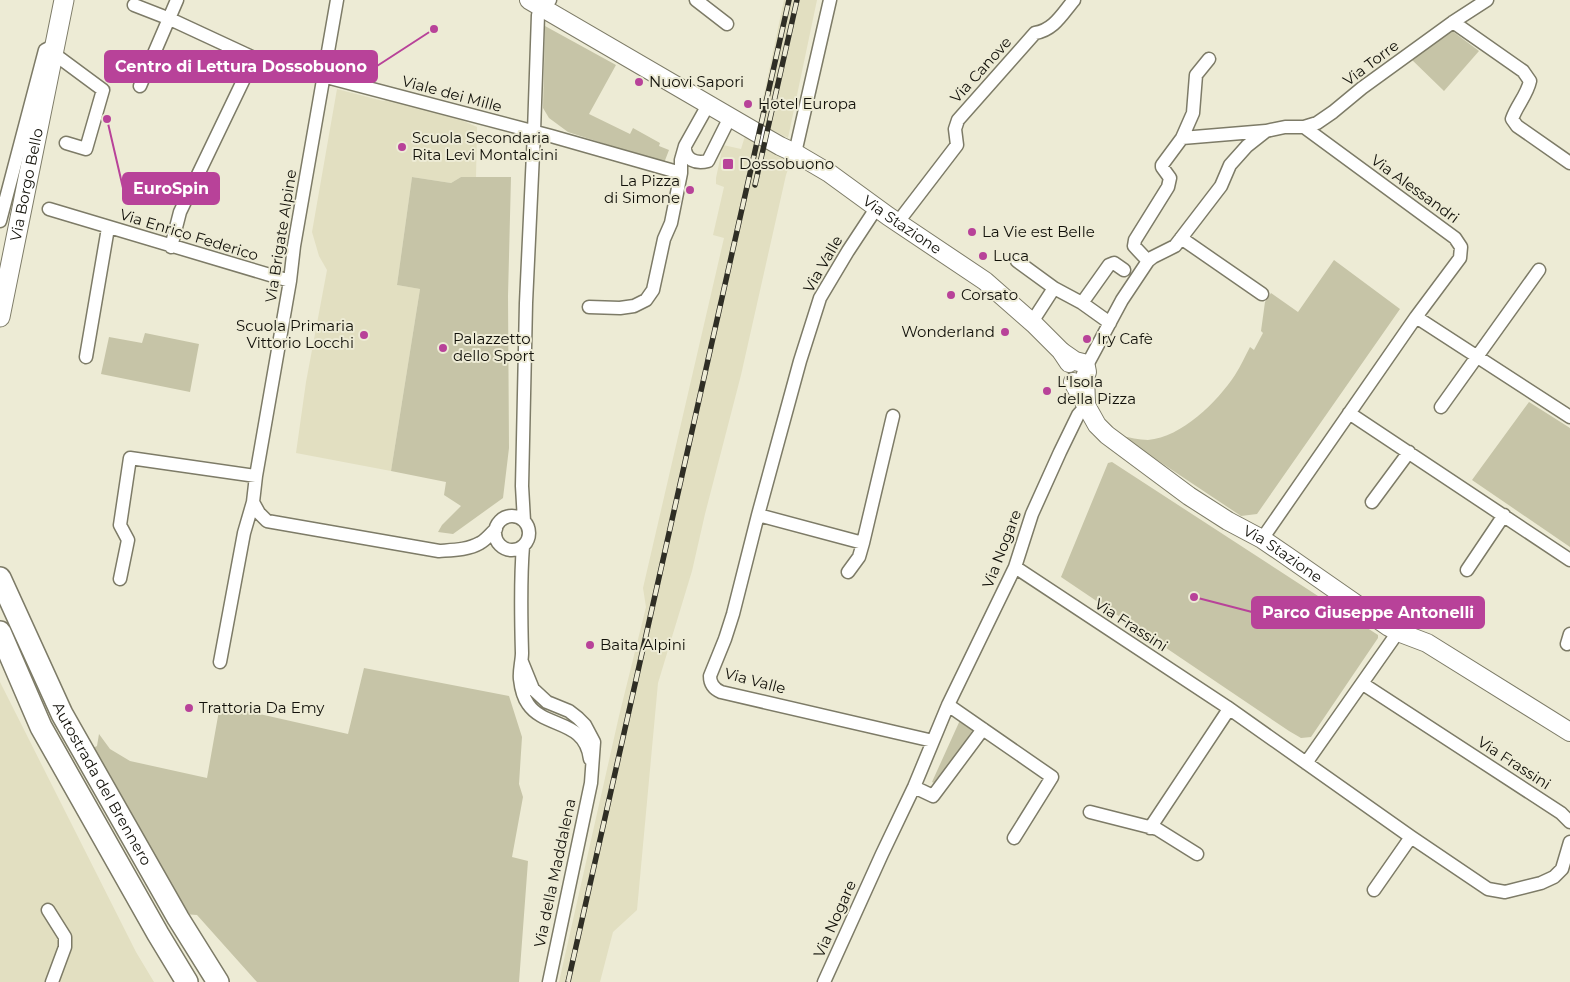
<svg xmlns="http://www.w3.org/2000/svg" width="1570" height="982" viewBox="0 0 1570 982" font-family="Montserrat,sans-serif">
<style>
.built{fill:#e2dfc1}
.green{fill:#c6c4a7}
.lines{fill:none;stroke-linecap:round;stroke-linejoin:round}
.street-casing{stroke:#7d7b67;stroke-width:15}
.secondary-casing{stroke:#7d7b67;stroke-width:20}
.primary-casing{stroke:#7d7b67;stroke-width:21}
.highway-casing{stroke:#7d7b67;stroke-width:24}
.street{stroke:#fff;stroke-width:12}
.secondary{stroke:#fff;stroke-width:18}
.primary{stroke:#fff;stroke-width:19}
.highway{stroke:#fff;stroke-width:21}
.rail-casing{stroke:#2f2e25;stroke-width:5.5}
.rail{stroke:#edebd5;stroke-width:4;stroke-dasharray:11;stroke-linecap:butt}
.poi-dot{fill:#b84299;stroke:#edebd5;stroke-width:2}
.labels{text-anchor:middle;stroke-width:4;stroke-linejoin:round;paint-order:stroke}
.street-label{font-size:15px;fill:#12110a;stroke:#edebd5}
.poi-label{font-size:15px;fill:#12110a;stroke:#edebd5;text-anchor:start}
.leader{fill:none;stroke:#b84299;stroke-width:2}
.callout-dot{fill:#b84299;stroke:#edebd5;stroke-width:2}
.callout{fill:#b84299;stroke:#b84299;stroke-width:2}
.callout-label{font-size:16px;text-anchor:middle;font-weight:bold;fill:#fff}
</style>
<rect width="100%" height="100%" fill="#edebd5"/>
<!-- built -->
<path class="built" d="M784,0H817L788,138L758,123Z
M337,89L383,101L389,99L450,115L477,127L476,178L461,177L451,183L412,177L397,285L420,289L391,471L296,453L306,382L327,270L319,256L312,232Z
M745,136L751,138L792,158L786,175L741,375L705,514L692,571L658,683L637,910L613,932L600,982H559L619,716L646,607L643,588L724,238L713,235L724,187L716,184V178L723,145L741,149Z
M0,682L136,952L154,982H0Z"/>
<!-- green -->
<path class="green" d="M545,26L616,65L589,114L630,134L633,128L660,143L659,146L669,150L664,163L568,132L549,118L543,108Z
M1451,30L1479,51L1444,91L1409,57Z
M412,177L451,183L461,177H511L508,296L509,448L503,498L453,534L438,532L442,525L461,506L444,495L446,482L391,471L420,289L397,285Z
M1334,260L1400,309L1257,514L1241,516L1121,436C1129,437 1139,440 1148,440C1182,437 1217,402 1235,375C1241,366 1245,356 1250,347L1254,350L1263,333L1261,331L1265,302L1271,293L1298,312Z
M145,333L199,344L190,392L101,374L109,337L142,343Z
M1529,402L1570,428V547L1472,480Z
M1112,462L1378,635V638L1311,737L1301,738L1289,731L1061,577L1108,463Z
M364,668L509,696L522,737L519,784L523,797L512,857L528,861L519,982H257L197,915L183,914L93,748L97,746L99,734L110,749L130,761L207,778L220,705L348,734Z
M961,718L974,728L936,784L932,782Z"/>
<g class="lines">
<defs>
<path id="street" d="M696,0L727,24
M134,5L170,19L254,58L551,136L681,173
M1453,22L1523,71L1530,81C1527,95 1517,105 1512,119L1517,126L1570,163
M53,53L103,90L86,149L66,143
M140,86L177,0
M708,105L685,146C684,160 696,164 708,161L730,117
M1182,138L1193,113L1196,75L1209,59
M795,153L830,0
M877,207L848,251L820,298L800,361L758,515L733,614L725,639L710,676C710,684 714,689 721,692L933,741
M49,209L290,281
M0,221L45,50L53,46
M898,222L957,145L955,129L958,120L1035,33C1054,30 1062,14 1074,0
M1181,238L1262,294
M171,247L180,212L254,58
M1017,261L1054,288L1082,303L1110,323
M1148,261L1134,246L1135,240L1168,187L1170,178L1162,167V165L1182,138L1266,131
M1082,303L1109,265L1114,263L1124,270
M589,307L620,308L634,306L646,300L653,290L664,239L671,223L681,173V160L685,146
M1416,317L1570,417
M1032,322L1054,288
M86,357L108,228
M1086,367L1122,300L1148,261L1153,257L1175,246L1221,186L1230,165L1247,146L1266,131L1285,127H1304L1317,123L1333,112L1362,88L1453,22L1487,0
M1441,407L1539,270
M1349,413L1570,560
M253,502L259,513L267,521L439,551C452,550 468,550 480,543C486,540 491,533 496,529
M1372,502L1409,452
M758,515L863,543
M495 533a17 17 0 1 1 34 0a17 17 0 1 1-34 0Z
M524,521L522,486L526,303L534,132L538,15L550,0
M1262,539L1416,317L1460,258L1461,247L1455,238L1304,127
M523,546C520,582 521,617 522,653C522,661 519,671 520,679C521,688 523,697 528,704C545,729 585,719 590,759
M1015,567L1227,707L1411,837L1488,889L1505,892L1541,883L1554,877L1562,869L1570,842
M1467,570L1504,515
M848,572L859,557L863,543L893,416
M120,579L128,540L120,525L130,458L256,476
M1567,644L1570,634
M220,662L244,533L253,502L256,476L290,281L294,246L337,0
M522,662L533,689L547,702L569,711L578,718L585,725L594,742L591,783L549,982
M1363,684L1561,813L1570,822
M948,705L1052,777L1014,838
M1306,763L1398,632
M914,787L933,796L983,729
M1090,812L1157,829L1197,854
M1150,828L1229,709
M1374,890L1411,837
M48,910L65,937V947L52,982
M824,982L882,854L914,787L948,705L1015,567L1032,514L1060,452L1078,415L1086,406"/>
<g id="secondary">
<path id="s1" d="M529,0L759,134L780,146L795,153L829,173L888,216L985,281L1034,324L1061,351L1069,363"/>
<path d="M1062,352L1075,361L1083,363L1086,367L1087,372L1085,377L1086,402"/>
<path id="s2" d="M1073,382L1097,425L1107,435L1189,496L1228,521L1262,539L1287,556L1389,627L1398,632L1427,643L1570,732"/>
</g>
<g id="primary">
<path id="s3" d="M0,317L64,0"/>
</g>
<g id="highway">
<path id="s4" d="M0,578L62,714L178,918L218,982"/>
<path d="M0,632L41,727L158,934L187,982"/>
</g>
</defs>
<!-- street casing -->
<use href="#street" class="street-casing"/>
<!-- secondary casing -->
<use href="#secondary" class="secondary-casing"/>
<!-- primary casing -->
<use href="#primary" class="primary-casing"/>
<!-- highway casing -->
<use href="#highway" class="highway-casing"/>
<!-- street -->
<use href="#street" class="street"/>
<!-- secondary -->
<use href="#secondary" class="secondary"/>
<!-- primary -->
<use href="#primary" class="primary"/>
<!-- highway -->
<use href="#highway" class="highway"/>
<defs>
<path id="rail" d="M755,185L797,0
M568,982L789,0"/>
</defs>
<!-- rail casing -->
<use href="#rail" class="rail-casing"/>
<!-- rail -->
<use href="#rail" class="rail"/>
</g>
<!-- markers -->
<g class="poi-dot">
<circle cx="639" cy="82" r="5"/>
<circle cx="748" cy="104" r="5"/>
<circle cx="402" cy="147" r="5"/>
<rect x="722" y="158" width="12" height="12" rx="2.5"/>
<circle cx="690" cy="190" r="5"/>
<circle cx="972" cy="232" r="5"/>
<circle cx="983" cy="256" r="5"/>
<circle cx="951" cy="295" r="5"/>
<circle cx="1005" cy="332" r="5"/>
<circle cx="364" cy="335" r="5"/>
<circle cx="1087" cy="339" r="5"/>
<circle cx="443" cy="348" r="5"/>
<circle cx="1047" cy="391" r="5"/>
<circle cx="590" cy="645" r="5"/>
<circle cx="189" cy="708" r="5"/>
</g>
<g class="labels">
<!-- street labels -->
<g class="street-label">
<text transform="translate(1371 63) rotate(-37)" y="5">Via Torre</text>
<text transform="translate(981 70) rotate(-48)" y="5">Via Canove</text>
<text transform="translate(452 94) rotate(15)" y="5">Viale dei Mille</text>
<text dy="5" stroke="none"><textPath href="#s3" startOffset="135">Via Borgo Bello</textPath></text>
<text transform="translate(1415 189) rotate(36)" y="5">Via Alessandri</text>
<text dy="5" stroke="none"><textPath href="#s1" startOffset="436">Via Stazione</textPath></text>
<text transform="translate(189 235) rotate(17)" y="5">Via Enrico Federico</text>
<text transform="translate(281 236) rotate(-81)" y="5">Via Brigate Alpine</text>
<text transform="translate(823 264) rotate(-60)" y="5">Via Valle</text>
<text transform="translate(1002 549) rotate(-69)" y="5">Via Nogare</text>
<text dy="5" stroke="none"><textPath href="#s2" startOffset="276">Via Stazione</textPath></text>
<text transform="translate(1131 625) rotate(33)" y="5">Via Frassini</text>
<text transform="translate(755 681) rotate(15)" y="5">Via Valle</text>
<text transform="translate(1514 763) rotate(33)" y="5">Via Frassini</text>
<text dy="5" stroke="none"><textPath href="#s4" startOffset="230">Autostrada del Brennero</textPath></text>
<text transform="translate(555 873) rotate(-78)" y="5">Via della Maddalena</text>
<text transform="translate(835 919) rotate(-66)" y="5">Via Nogare</text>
</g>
<!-- poi labels -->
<g class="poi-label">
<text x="649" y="87">Nuovi Sapori</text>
<text x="758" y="109">Hotel Europa</text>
<text x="412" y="143">Scuola Secondaria<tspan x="412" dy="17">Rita Levi Montalcini</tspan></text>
<text x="739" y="169">Dossobuono</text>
<text x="680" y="186" text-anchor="end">La Pizza<tspan x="680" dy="17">di Simone</tspan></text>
<text x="982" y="237">La Vie est Belle</text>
<text x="993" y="261">Luca</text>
<text x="961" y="300">Corsato</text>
<text x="354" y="331" text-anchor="end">Scuola Primaria<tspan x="354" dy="17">Vittorio Locchi</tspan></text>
<text x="995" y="337" text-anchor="end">Wonderland</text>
<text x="453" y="344">Palazzetto<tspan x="453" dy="17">dello Sport</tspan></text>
<text x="1097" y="344">Iry Cafè</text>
<text x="1057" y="387">L'Isola<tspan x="1057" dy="17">della Pizza</tspan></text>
<text x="600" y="650">Baita Alpini</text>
<text x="199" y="713">Trattoria Da Emy</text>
</g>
</g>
<!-- callouts -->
<path class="leader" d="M434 29L377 66M107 119L123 188M1194 597L1252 612"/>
<g class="callout-dot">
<circle cx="434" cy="29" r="5"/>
<circle cx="107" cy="119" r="5"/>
<circle cx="1194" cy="597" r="5"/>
</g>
<g class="callout">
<rect x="105" y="51" width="272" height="31" rx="5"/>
<rect x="123" y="173" width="96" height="31" rx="5"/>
<rect x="1252" y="597" width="232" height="31" rx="5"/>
</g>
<g class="callout-label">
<text x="241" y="72">Centro di Lettura Dossobuono</text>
<text x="171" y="194">EuroSpin</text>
<text x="1368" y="618">Parco Giuseppe Antonelli</text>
</g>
</svg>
